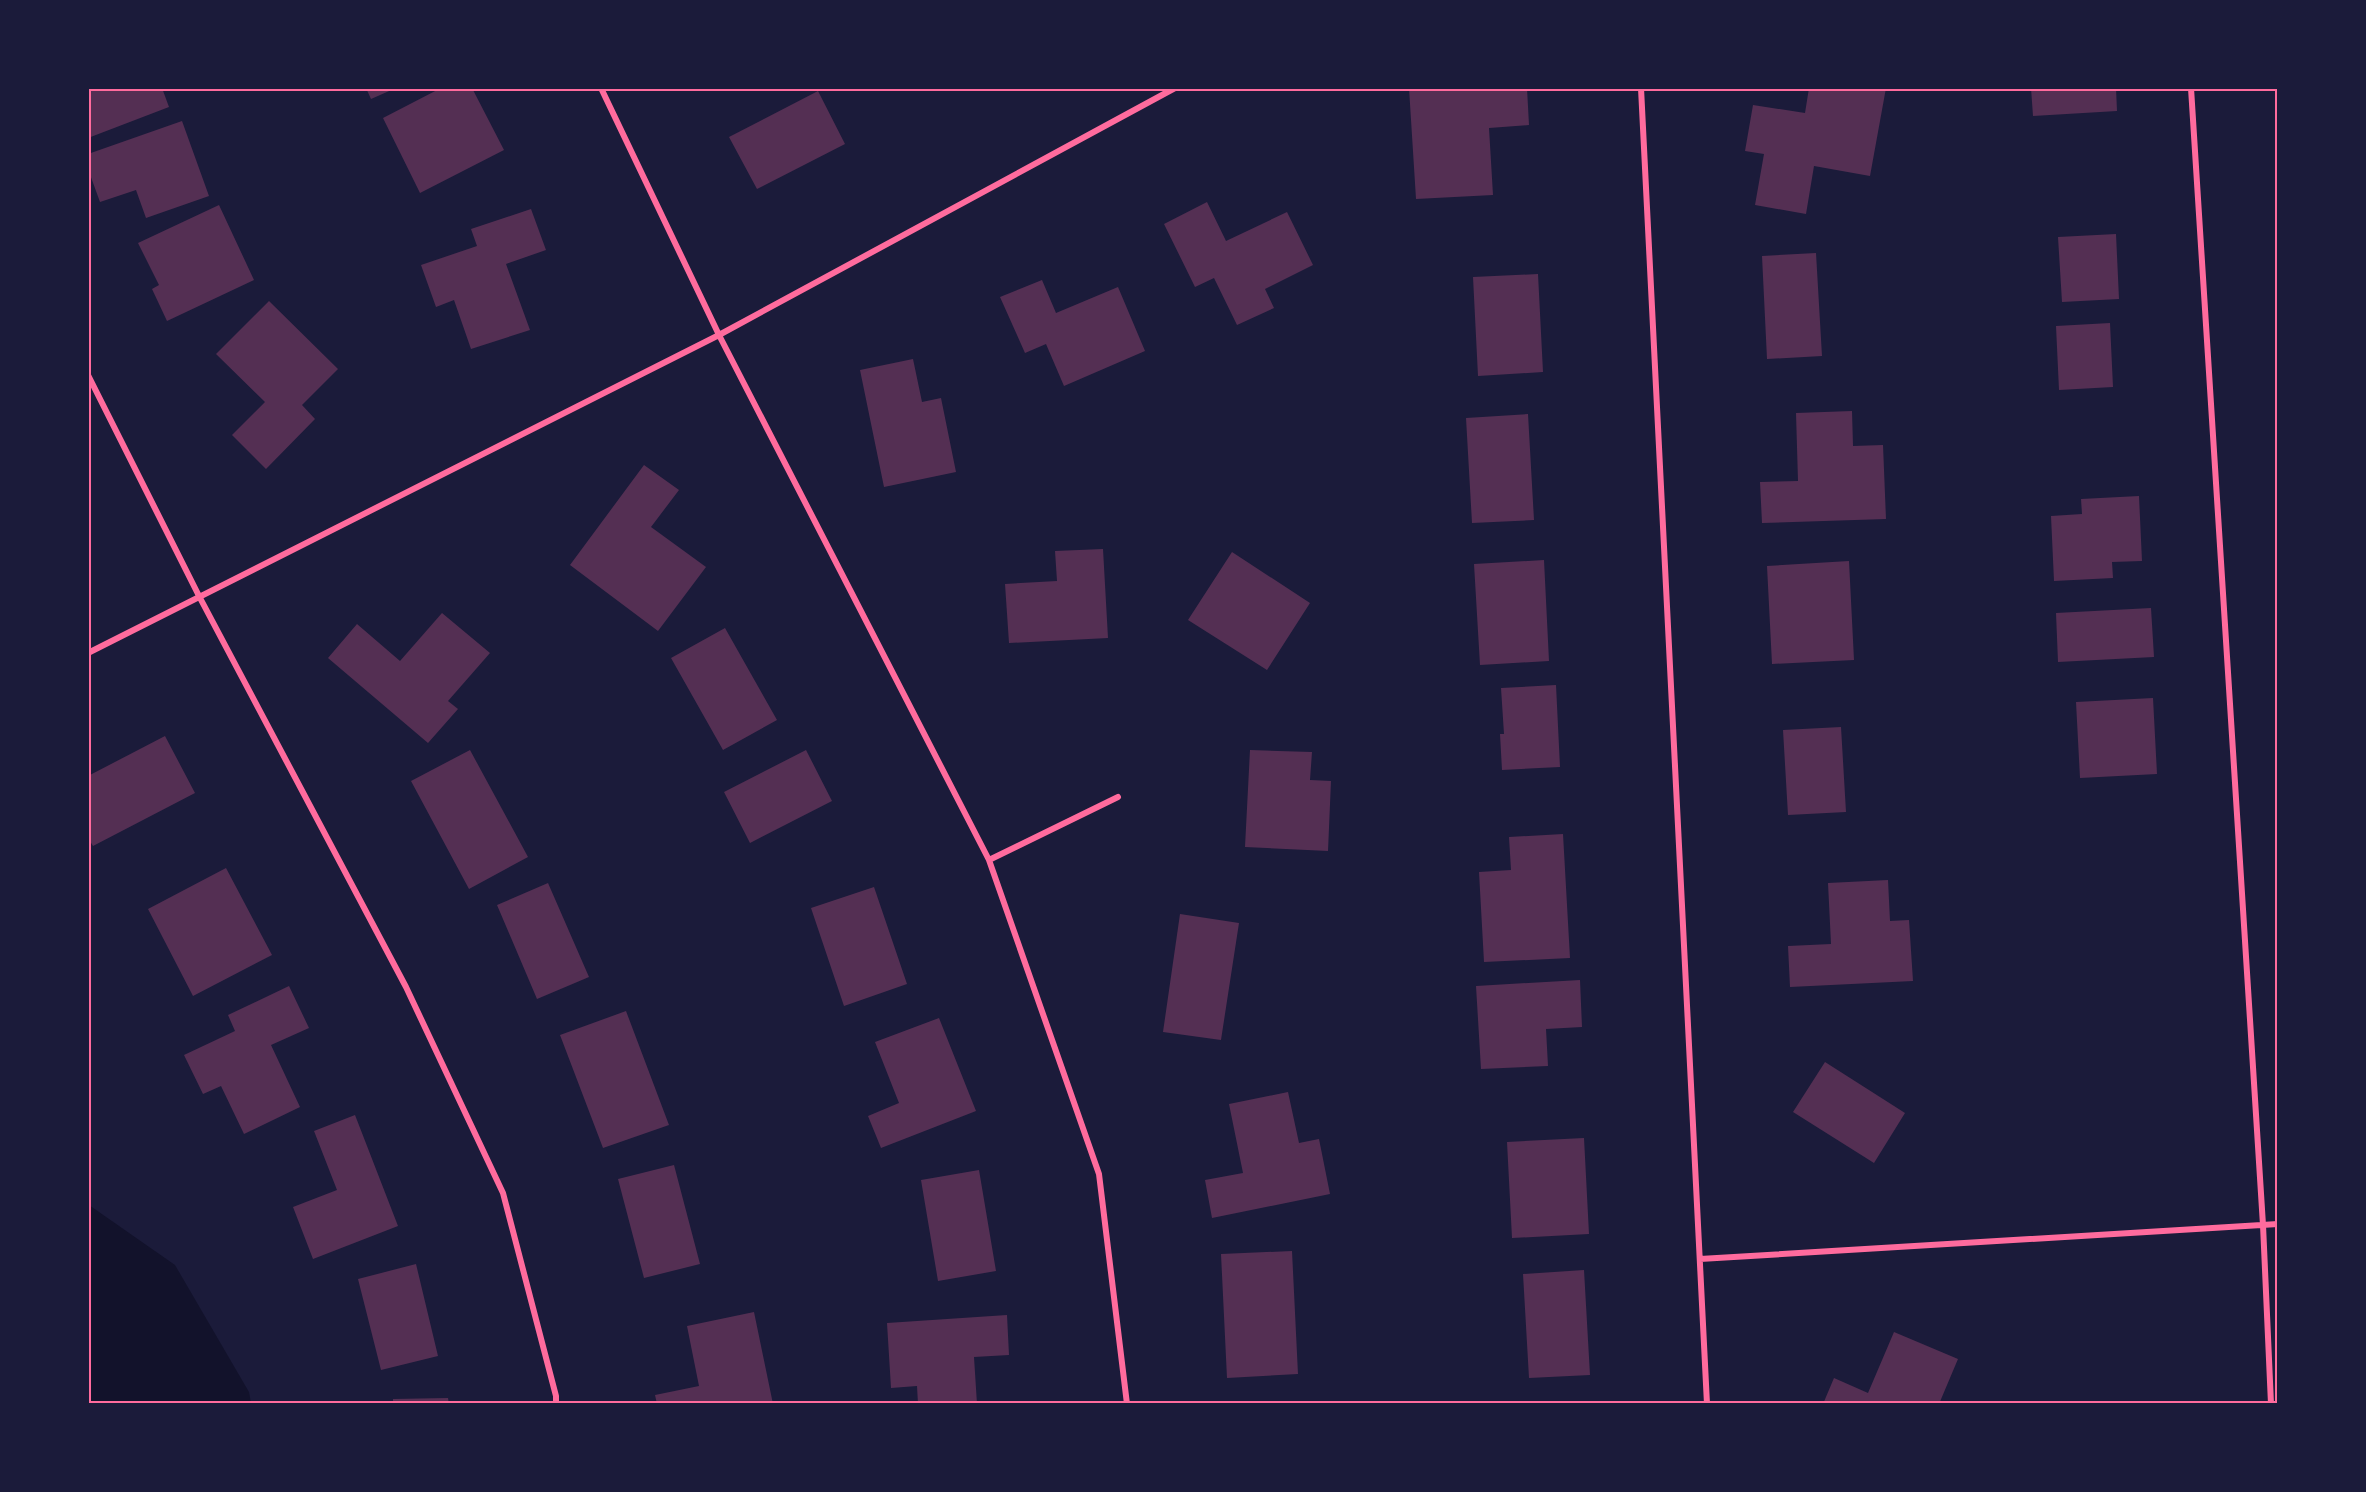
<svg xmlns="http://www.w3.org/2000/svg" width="2366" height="1492" viewBox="0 0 2366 1492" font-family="'Source Sans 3',sans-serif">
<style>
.water{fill:#12122b}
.building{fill:#542f53}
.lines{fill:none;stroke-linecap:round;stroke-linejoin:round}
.minor{stroke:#ff6b9d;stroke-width:6}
.neatline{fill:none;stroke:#ff6b9d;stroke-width:2}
</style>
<rect width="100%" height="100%" fill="#1b1b3a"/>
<!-- water -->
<path class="water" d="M89,1205L175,1265L249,1392L251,1403H89Z"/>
<!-- building -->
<path class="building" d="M88,88H162L169,107L88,138Z
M366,88H396L371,99Z
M441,88H472L504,150L420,193L383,118Z
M1409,88H1527L1529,125L1489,128L1493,195L1416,199Z
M1809,88H1886L1870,176L1814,166L1806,214L1755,205L1764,154L1745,151L1753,105L1805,113Z
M2031,88H2116L2117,111L2033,116Z
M818,91L845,144L757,189L729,137Z
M182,121L209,196L146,218L136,190L100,202L88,169V154Z
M1207,202L1226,241L1287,212L1313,265L1265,289L1274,308L1237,325L1214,278L1195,287L1164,224Z
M219,205L254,280L167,321L152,289L159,285L138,243Z
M531,209L546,250L506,264L530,330L471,349L454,300L436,307L421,265L477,246L471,229Z
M2116,234L2119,299L2062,302L2058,237Z
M1816,253L1822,356L1767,359L1762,256Z
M1538,274L1543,372L1478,376L1473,277Z
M1042,280L1056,313L1118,287L1145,351L1064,386L1046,344L1025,353L1000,297Z
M269,301L338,369L302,405L315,419L266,469L232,435L265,402L216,354Z
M2110,323L2113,387L2059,390L2056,326Z
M913,359L922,402L941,398L956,472L884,487L860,370Z
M1852,411L1853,446L1883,445L1886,519L1762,523L1760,482L1798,481L1796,413Z
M1528,414L1534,520L1472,523L1466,418Z
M644,465L679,490L651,527L706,567L658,631L570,565Z
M2139,496L2142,561L2112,562L2113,578L2054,581L2051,516L2082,514L2081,499Z
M1103,549L1108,638L1009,643L1005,584L1057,581L1055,551Z
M1232,552L1310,603L1267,670L1188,620Z
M1544,560L1549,661L1480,665L1474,564Z
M1849,561L1854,660L1772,664L1767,566Z
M2151,608L2154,657L2058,662L2056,613Z
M442,613L490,653L448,701L458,709L428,743L328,658L357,624L400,661Z
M725,628L777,720L723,750L671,658Z
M1556,685L1560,767L1502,770L1500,734H1504L1501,688Z
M2153,698L2157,774L2080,778L2076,702Z
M1841,727L1846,812L1788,815L1783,730Z
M165,736L195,793L93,846L88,838V776Z
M470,750L528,857L469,889L411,781Z
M806,750L832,801L750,843L724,792Z
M1250,750L1312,752L1310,780L1331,781L1328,851L1245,847Z
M1563,834L1570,958L1484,962L1479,872L1511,870L1509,837Z
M226,868L272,955L193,996L148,909Z
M1888,880L1890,921L1909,920L1913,981L1790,987L1788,946L1831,944L1828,883Z
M548,883L589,977L537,999L497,905Z
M874,887L907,984L844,1006L811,908Z
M1180,914L1239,923L1221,1040L1163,1032Z
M1580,980L1582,1027L1546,1029L1548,1066L1481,1069L1476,986Z
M289,986L309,1028L271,1045L300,1107L244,1134L221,1086L203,1094L184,1055L235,1031L228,1015Z
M626,1011L669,1125L603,1148L560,1035Z
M939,1018L976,1111L881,1148L868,1116L899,1103L875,1042Z
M1825,1062L1905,1113L1874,1163L1793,1112Z
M1288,1092L1299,1143L1319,1139L1330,1194L1212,1218L1205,1180L1243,1173L1229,1104Z
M355,1115L398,1226L313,1259L293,1207L337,1190L314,1131Z
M1584,1138L1589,1234L1512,1238L1507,1142Z
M674,1165L700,1264L644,1278L618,1179Z
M979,1170L996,1271L938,1281L921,1180Z
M1292,1251L1298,1374L1227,1378L1221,1254Z
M416,1264L438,1356L381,1370L358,1279Z
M1584,1270L1590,1375L1529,1378L1523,1274Z
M754,1312L773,1404H657L655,1395L699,1386L687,1326Z
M1007,1315L1009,1355L974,1357L977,1404H918L917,1386L891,1388L887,1323Z
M1894,1332L1958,1359L1939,1404H1823L1834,1378L1868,1393Z
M448,1398L449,1404H393V1399Z"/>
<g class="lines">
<!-- minor -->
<path class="minor" d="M601,88L719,335L989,860L1099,1174L1127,1404
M1641,88L1707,1404
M2191,88L2263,1225L2271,1404
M88,375L199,596L406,987L503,1193L556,1396V1404
M88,653L719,335L1175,88
M989,860L1118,797
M1700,1259L2278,1224"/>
</g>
<!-- border -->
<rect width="2366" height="1492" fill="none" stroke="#1b1b3a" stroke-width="180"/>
<rect x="90" y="90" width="2186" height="1312" class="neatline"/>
</svg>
